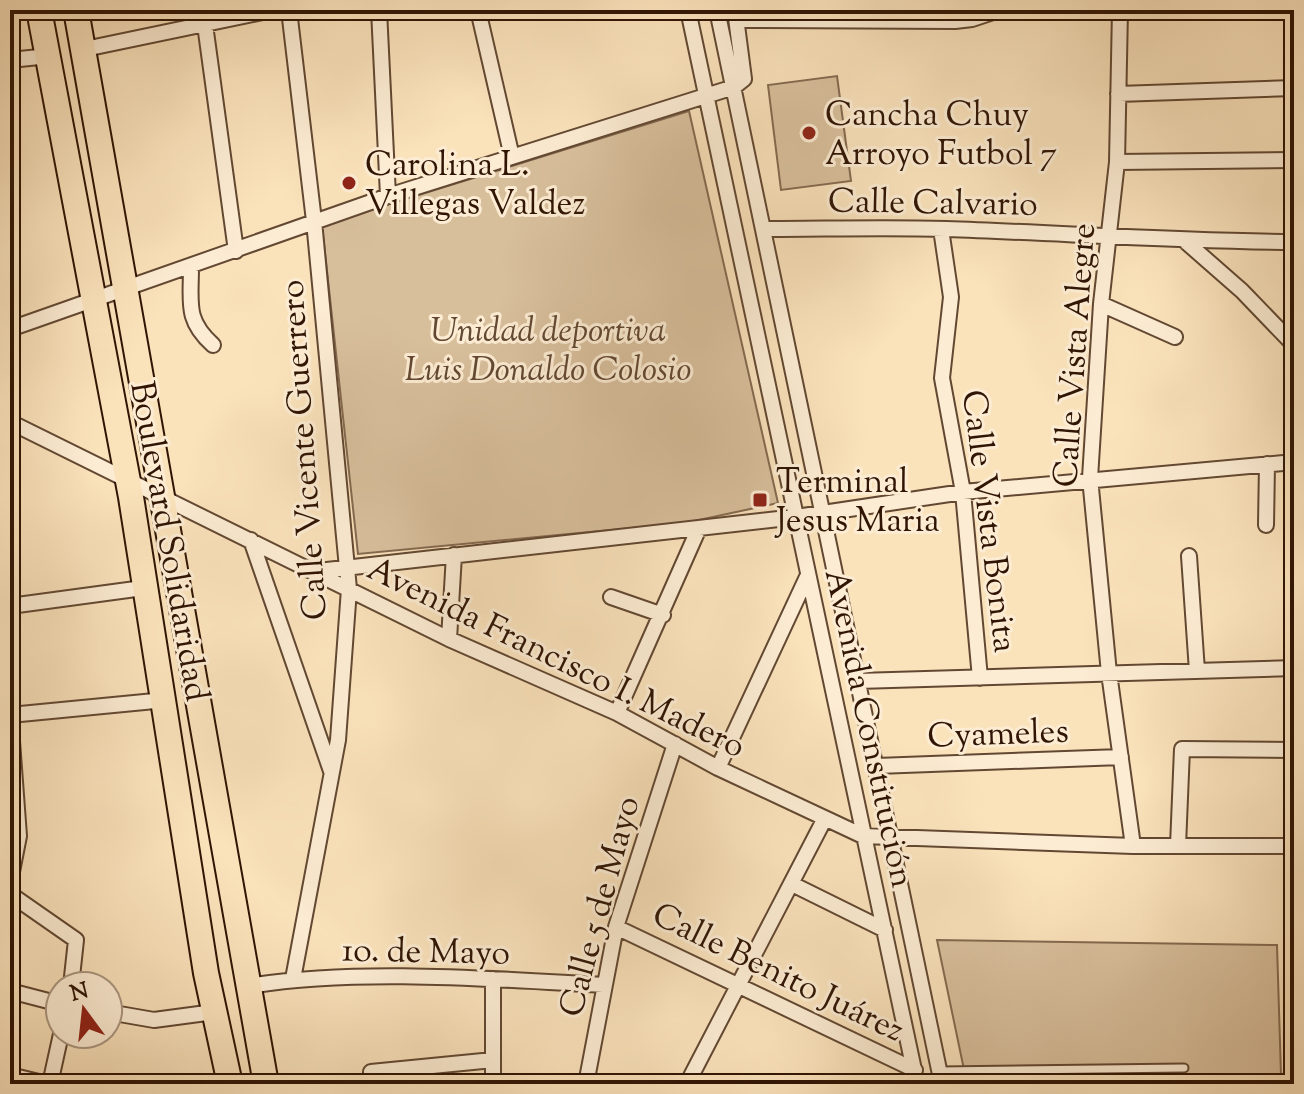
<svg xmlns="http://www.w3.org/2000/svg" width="1304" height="1094" viewBox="0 0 1304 1094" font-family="'Sorts Mill Goudy',serif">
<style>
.green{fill:#d8bf9c;stroke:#846a50;stroke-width:2}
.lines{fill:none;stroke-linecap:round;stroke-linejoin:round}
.lane-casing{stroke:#624832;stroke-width:11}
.street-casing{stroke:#624832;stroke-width:18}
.primary-casing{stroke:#301504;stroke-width:28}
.lane{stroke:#fcecd3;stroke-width:7}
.street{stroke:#fcecd3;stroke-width:14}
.primary{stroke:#fae2bb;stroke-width:24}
.poi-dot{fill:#8f2418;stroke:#fcecd3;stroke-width:3}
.labels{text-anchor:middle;stroke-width:6;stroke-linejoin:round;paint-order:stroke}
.poi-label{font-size:34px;fill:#301504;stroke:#fcecd3;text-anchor:start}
.street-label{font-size:34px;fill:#301504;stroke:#fcecd3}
.park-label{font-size:34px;font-style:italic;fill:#624832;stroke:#fcecd3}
</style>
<rect width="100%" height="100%" fill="#fae2bb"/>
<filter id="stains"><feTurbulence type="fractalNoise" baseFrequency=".0025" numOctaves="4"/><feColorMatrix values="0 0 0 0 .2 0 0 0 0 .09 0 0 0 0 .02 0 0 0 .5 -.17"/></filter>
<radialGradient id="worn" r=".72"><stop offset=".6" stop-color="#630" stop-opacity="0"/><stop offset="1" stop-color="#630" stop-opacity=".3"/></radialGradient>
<!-- green -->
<path class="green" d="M837,76L851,181L781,190L768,85Z
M689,111L778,503L685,523L358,554L322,225Z
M937,940L1277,945L1281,1075L1294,1076V1084H967Z"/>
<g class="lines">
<defs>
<path id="lane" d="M940,1071L1184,1068"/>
<path id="street" d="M203,10L236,251
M289,10L314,221L349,589L338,740L293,979
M379,10L388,196
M478,10L512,157
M688,10L917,1084
M717,10L942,1084
M1120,10L1117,162L1101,304L1090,478L1109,673L1133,846
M737,20L955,21L972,19L999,10
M85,49L272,10
M10,60L49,56
M1118,94L1294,88
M1117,162L1294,160
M763,229C824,229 886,227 946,229C1062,233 1178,241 1294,242
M941,229L951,297L942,378L963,492L980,678
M1185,241L1242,291L1294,345
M191,267C191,303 185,320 213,345
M1101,304L1175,337
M10,329L388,196L734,87L744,79L735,10
M10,422L449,639L617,713L718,768L863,836L1133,846H1294
M1266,525L1267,464
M251,540L331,771
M1189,556L1197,671
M318,571L796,517L963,492L1294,462
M611,597L663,615
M10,606L143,588
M449,639L454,555
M858,681L1294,668
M617,713L699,528
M10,714L19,836L10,882
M10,715L165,700
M877,766L1121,757
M718,768L807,577
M1178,846L1182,749L1294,750
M792,884L885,930
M10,894L76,940L71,986
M616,927L915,1070
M248,986C357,968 492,979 603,985
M10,991L60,1004
M108,1012L154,1020L214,1012
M1293,1032H1294
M371,1072L493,1060
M10,1075L47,1084
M50,1084L61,1034
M493,1084V979
M586,1084L616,927L675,744
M687,1084L824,820"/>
<path id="primary" d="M39,10L131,497L206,973L230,1084
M76,10L266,1084"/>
</defs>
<!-- lane casing -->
<use href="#lane" class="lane-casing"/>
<!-- street casing -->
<use href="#street" class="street-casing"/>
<!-- primary casing -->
<use href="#primary" class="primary-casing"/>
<!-- lane -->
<use href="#lane" class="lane"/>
<!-- street -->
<use href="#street" class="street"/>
<!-- primary -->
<use href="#primary" class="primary"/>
</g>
<!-- markers -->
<g class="poi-dot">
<circle cx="809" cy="133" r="8"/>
<circle cx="349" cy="183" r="8"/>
<rect x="752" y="492" width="16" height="16" rx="4"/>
</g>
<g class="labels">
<!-- poi labels -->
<g class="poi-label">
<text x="825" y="125">Cancha Chuy<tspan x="825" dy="39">Arroyo Futbol 7</tspan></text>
<text x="365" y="175">Carolina L.<tspan x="365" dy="39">Villegas Valdez</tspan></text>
<text x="776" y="492">Terminal<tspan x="776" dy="39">Jesus Maria</tspan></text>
</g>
<!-- street labels -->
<g class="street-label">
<text transform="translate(933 201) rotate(1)" y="12">Calle Calvario</text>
<text transform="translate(1073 355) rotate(-86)" y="12">Calle Vista Alegre</text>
<text transform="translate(302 450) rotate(-94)" y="12">Calle Vicente Guerrero</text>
<text transform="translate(991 521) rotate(83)" y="12">Calle Vista Bonita</text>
<text transform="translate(171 541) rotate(80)" y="12">Boulevard Solidaridad</text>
<text transform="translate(557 656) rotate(26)" y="12">Avenida Francisco I. Madero</text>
<text transform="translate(871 728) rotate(78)" y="12">Avenida Constitución</text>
<text transform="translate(998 732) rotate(-2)" y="12">Cyameles</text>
<text transform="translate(598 906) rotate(-75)" y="12">Calle 5 de Mayo</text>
<text transform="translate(426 950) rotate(1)" y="12">1o. de Mayo</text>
<text transform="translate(779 971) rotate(26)" y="12">Calle Benito Juárez</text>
</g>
<!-- park labels -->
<g class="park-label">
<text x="548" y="341">Unidad deportiva<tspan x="548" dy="39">Luis Donaldo Colosio</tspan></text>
</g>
</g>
<!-- margin -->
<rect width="1304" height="1094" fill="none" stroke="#fae2bb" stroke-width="40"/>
<rect x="12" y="12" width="1280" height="1070" fill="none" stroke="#301504" stroke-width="4"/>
<rect x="20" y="20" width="1264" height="1054" fill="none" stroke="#301504" stroke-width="2"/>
<!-- north arrow -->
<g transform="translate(84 1010) rotate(345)"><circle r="38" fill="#fcecd3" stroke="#aa9680" stroke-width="2"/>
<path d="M0-6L14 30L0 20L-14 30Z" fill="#8f2418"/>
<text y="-12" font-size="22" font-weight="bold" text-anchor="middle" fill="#301504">N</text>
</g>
<rect width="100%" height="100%" filter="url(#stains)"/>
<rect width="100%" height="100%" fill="url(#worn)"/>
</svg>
